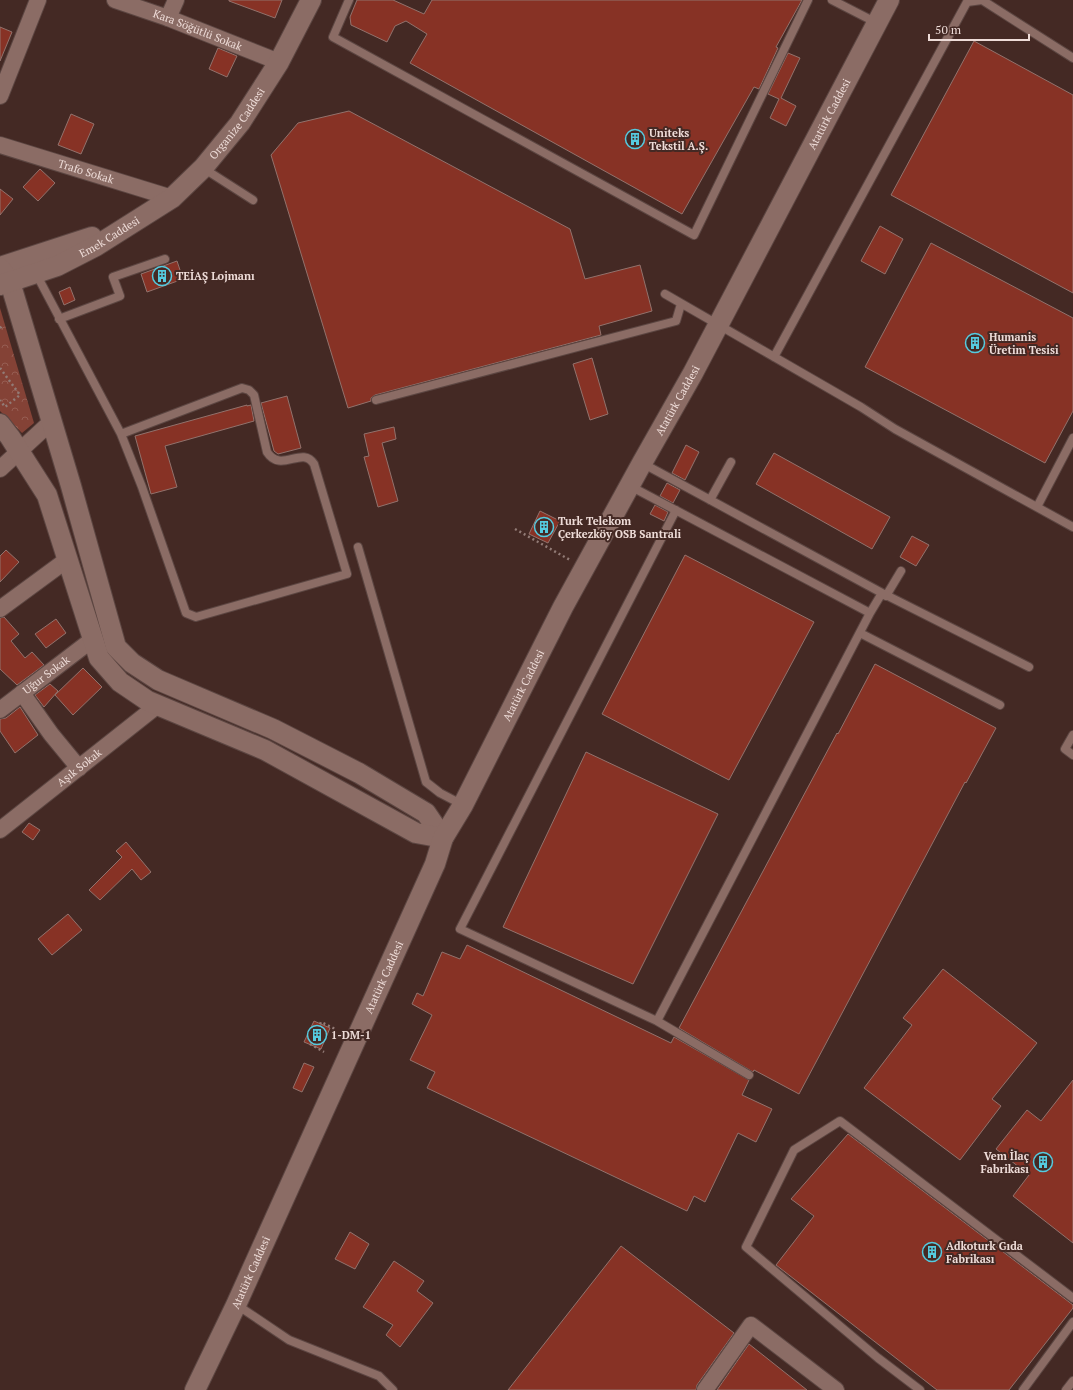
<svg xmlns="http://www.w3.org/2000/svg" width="1073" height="1390" viewBox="0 0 1073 1390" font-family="'PT Serif',serif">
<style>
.forest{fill:url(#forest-crowns)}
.building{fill:#873225;stroke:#92726c}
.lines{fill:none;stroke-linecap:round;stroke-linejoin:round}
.service-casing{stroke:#5c4642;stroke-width:10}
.minor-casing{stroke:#5c4642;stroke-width:18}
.tertiary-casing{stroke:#5c4642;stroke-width:22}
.path{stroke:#927b76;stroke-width:2.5;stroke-dasharray:2 3;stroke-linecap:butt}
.service{stroke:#8b6c65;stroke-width:8}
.minor{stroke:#8b6c65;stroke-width:16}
.tertiary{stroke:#8b6c65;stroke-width:20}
.labels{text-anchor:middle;stroke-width:4;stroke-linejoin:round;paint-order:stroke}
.street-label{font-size:11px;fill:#eedcd8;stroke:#442924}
.poi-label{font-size:11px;font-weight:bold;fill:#eedcd8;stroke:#442924;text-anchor:start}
</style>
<defs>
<pattern id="forest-crowns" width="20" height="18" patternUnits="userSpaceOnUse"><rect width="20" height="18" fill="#844236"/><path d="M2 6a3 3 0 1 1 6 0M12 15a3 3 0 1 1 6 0" fill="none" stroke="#965d52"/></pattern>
</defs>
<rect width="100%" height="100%" fill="#442924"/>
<!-- forest -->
<path class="forest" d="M0,308L34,423L22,433L0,411Z"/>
<!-- building -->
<path class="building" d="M229,0H282L275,18L229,1Z
M357,0H393L424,14L432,0H802L776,47L778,48L759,89L754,87L682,214L410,63L427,34L406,21L395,26L387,42L351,25L350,17Z
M0,27L12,32L0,61Z
M974,41L1073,95V293L891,195Z
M218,48L237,56L227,77L209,69Z
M788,53L800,58L781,98L796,106L786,126L770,118L779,99L768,94Z
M349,111L570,229L585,279L640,265L652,311L599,326L601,335L375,395L371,398V401L348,408L271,155L298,123Z
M71,114L94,124L81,154L58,145Z
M40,169L55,183L38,201L23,187Z
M0,189L13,199L0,215Z
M880,226L903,239L885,274L861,261Z
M931,243L1073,318V411L1045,463L865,367Z
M177,261L183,279L147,292L141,274Z
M70,287L75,300L64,305L59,292Z
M592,358L608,414L590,420L573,364Z
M287,396L301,448L278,454L274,451L261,403Z
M247,405V406L251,405L254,421L165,446L177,487L151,494L135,436Z
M394,427L396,439L382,443L398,501L378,507L364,457L369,456L364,434Z
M686,445L699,452L685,480L672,473Z
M774,453L890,517L872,549L756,484Z
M667,483L680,490L673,503L660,496Z
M655,505L668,512L664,521L650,514Z
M540,511L560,521L548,543L529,534Z
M912,536L929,545L916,566L900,557Z
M6,550L19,562L0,582V556Z
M685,555L814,622L729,780L602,714Z
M4,617L19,634L11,641L25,658L32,652L44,665L17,685L0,669V618Z
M56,619L66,633L46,648L35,634Z
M875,664L996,728L966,783L965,782L799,1094L754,1070L753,1072L679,1028L837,733L838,734Z
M83,668L102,687L73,715L55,695Z
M50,684L58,691L44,707L35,695Z
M20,707L38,735L15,753L0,731V719L6,718Z
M586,752L718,814L633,984L503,927Z
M29,823L40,830L33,840L22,832Z
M126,842L151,872L141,880L132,869L100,900L89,890L122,857L116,851Z
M68,914L82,930L52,955L38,939Z
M467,945L671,1043L674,1037L749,1080L742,1095L772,1109L756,1142L738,1133L705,1202L694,1196L687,1211L427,1088L435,1072L410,1060L432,1015L412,1004L417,993L423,996L442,952L460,959Z
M943,969L1037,1043L992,1099L1001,1106L960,1160L864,1088L912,1025L903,1018Z
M314,1021L330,1028L321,1049L304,1042Z
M304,1063L314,1067L302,1092L293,1088Z
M1073,1080V1243L1013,1196L1029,1175L996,1149L1027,1110L1041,1121Z
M848,1134L1073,1305V1308L1009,1390H937L776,1265L814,1216L791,1199Z
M350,1232L369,1244L355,1269L335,1259Z
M621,1246L734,1333L697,1385L696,1390H508Z
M394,1261L424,1281L417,1291L433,1303L400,1347L386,1335L393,1325L363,1307Z
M749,1344L807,1390H717Z"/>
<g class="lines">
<defs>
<path id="service" d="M349,0L333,37L694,235L808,0
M832,0L877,23
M203,168L253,200
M38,273L41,283L121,434L242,388L249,390L254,395L267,452C281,474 302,445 314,464L347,574L196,617L186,613L142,487L121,434
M665,294L861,407L895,429L1073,527
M59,319L120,296L113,277L165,259
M774,357L967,2L982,0L1073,58
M376,400L676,321L681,304
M630,486L870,613L882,593L642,463
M710,500L731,462
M1037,507L1073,438
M676,510L460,929L657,1021L749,1075
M358,547L426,782L440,793L463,805
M882,593L1029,667
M886,596L901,571
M860,633L1000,705
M1073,735L1065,749L1073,755
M657,1021L870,613
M237,1305L289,1340L379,1376L393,1390
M920,1390L878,1358L746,1247L794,1150L840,1121L1073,1298
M1023,1390L1073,1322
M1066,1390L1073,1381"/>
<g id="minor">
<path id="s1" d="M115,0L168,18L279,62"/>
<path d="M168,18L176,0"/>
<path d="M0,96L38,0"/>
<path id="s2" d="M0,145L172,198"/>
<path d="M0,469L52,421"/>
<path d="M0,609L68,559"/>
<path d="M22,693L51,734L79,768"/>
<path id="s3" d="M0,710L93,639"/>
<path id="s4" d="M0,830L158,705"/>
<path d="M705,1390L751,1325L836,1390"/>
</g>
<g id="tertiary">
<path d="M0,267L92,237"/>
<path d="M0,268L10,282L71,486L116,647L132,663L158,680L273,729L359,773L426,813L443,838"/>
<path id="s5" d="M0,285L57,266L96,246L172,198L203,168L240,123L279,62L311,0"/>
<path d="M0,424L10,437L47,495L99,658L120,682L148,701L265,750L416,833L443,838"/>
<path id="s6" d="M195,1390L236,1305L435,864L443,838L463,805L563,607L642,463L693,373L889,0"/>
</g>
</defs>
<!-- service casing -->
<use href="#service" class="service-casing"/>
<!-- minor casing -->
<use href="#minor" class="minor-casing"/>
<!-- tertiary casing -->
<use href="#tertiary" class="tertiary-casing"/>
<!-- path -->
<path class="path" d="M0,328L2,326
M0,368L20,395L5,407L0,400
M515,529L570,560
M320,1024L321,1022L335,1029
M310,1044L324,1052"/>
<!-- service -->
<use href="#service" class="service"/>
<!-- minor -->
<use href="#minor" class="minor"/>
<!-- tertiary -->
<use href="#tertiary" class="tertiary"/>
</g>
<!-- icons -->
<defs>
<symbol id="building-ring" viewBox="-11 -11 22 22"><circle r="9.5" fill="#442924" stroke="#55cadf" stroke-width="1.5"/><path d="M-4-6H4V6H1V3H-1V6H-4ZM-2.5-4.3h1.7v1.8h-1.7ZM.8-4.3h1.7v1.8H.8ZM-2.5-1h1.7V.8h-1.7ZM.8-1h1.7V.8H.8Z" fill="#55cadf"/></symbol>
</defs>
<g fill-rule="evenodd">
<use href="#building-ring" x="624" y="128" width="22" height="22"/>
<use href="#building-ring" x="151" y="265" width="22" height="22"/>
<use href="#building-ring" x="964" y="332" width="22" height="22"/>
<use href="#building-ring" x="533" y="516" width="22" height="22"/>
<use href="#building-ring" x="306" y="1024" width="22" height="22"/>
<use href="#building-ring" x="1032" y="1151" width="22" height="22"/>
<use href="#building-ring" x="921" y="1241" width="22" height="22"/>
</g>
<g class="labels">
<!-- street labels -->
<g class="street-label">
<text dy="4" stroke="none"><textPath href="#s1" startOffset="88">Kara Söğütlü Sokak</textPath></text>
<text dy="4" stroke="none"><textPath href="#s6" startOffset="1426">Atatürk Caddesi</textPath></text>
<text dy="4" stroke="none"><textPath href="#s5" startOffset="293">Organize Caddesi</textPath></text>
<text dy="4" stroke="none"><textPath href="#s2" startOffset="90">Trafo Sokak</textPath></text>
<text dy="4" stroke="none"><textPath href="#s5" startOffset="120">Emek Caddesi</textPath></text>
<text dy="4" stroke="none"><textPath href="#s6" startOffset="1102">Atatürk Caddesi</textPath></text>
<text dy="4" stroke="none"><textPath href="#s3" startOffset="58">Uğur Sokak</textPath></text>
<text dy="4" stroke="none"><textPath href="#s6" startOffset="778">Atatürk Caddesi</textPath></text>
<text dy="4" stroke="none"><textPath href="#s4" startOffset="101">Aşık Sokak</textPath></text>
<text dy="4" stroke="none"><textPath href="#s6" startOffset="454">Atatürk Caddesi</textPath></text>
<text dy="4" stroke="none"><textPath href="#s6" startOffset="130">Atatürk Caddesi</textPath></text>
</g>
<!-- poi labels -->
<g class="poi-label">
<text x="649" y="137">Uniteks<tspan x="649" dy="13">Tekstil A.Ş.</tspan></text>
<text x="176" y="280">TEİAŞ Lojmanı</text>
<text x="989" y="341">Humanis<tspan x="989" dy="13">Üretim Tesisi</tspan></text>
<text x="558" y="525">Turk Telekom<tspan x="558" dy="13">Çerkezköy OSB Santrali</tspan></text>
<text x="331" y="1039">1-DM-1</text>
<text x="1029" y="1160" text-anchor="end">Vem İlaç<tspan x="1029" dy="13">Fabrikası</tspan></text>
<text x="946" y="1250">Adkoturk Gıda<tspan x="946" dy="13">Fabrikası</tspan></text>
</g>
</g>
<!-- scale -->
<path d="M929 34v6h100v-6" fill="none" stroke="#eedcd8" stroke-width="2"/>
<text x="935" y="34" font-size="12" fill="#eedcd8" stroke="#442924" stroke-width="3" paint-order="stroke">50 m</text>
</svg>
